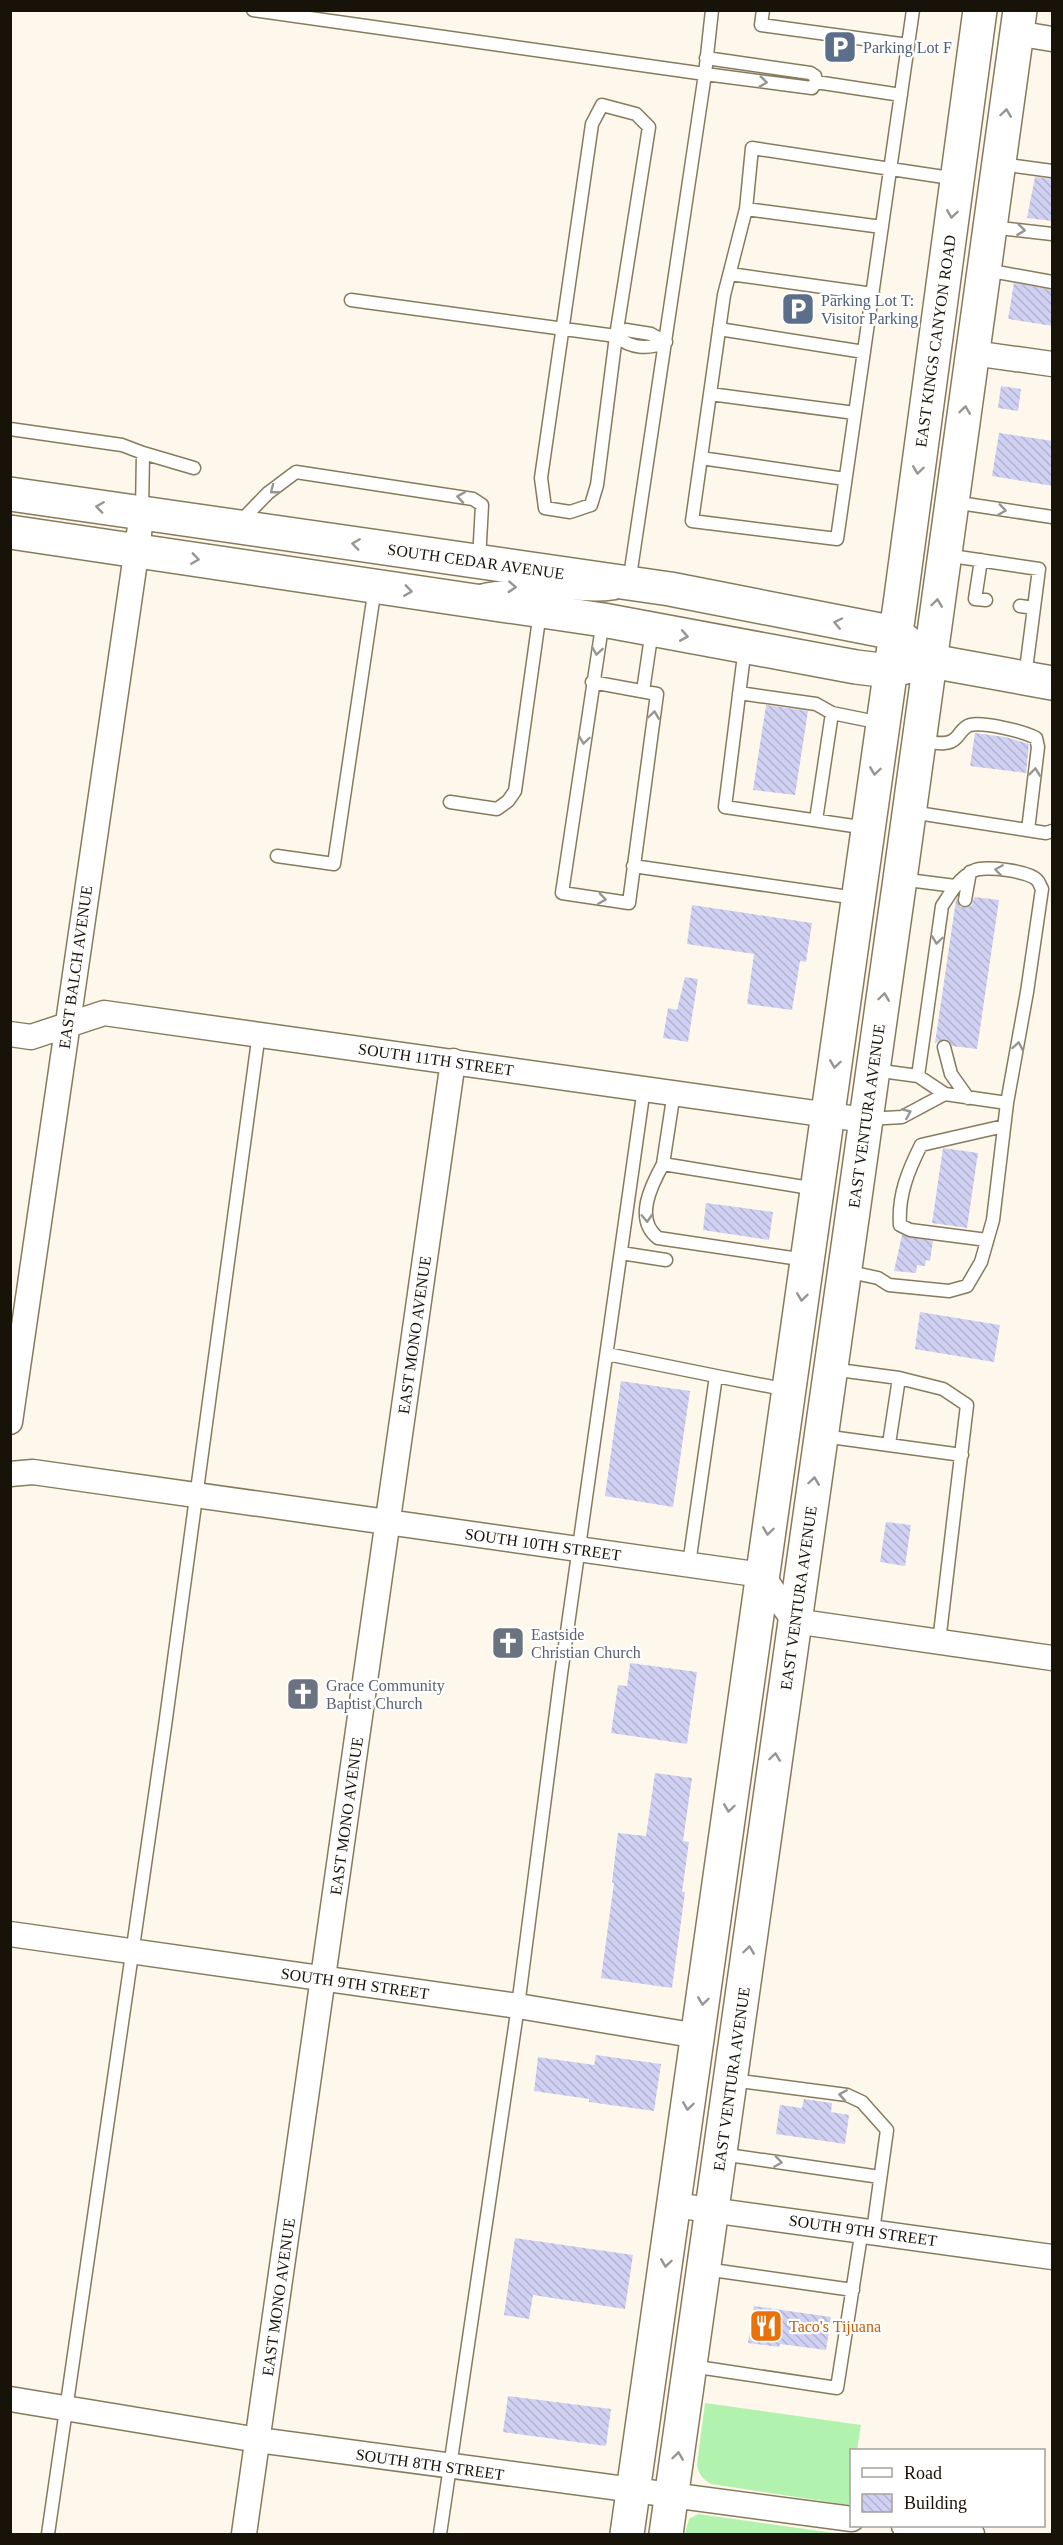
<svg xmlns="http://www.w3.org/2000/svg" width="1063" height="2545" viewBox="0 0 1063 2545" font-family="Georgia,serif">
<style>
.grass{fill:#b1f2ae}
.building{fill:url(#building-back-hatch)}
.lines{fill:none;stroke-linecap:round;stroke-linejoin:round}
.lane-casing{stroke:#877a5d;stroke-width:15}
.street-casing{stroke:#877a5d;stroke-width:27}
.secondary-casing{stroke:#877a5d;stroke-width:36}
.lane{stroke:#fff;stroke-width:12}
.street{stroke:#fff;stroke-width:24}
.secondary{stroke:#fff;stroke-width:33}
.oneway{stroke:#979590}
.labels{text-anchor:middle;stroke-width:4.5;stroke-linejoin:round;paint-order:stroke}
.service-label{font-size:16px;fill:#4e5e75;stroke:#fff;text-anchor:start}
.street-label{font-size:16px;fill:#181308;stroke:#fff}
.worship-label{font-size:16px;fill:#5b616d;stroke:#fff;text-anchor:start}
.food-label{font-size:16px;fill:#c56008;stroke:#fff;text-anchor:start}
</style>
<defs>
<pattern id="building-back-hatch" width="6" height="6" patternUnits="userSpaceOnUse" patternTransform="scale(1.5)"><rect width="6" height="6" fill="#d0d0f3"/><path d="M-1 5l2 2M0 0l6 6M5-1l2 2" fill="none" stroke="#b2b2cf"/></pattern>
</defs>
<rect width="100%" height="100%" fill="#fef8ec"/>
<!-- grass -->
<path class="grass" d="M705,2403L861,2425L857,2450H852L849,2505L711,2484C703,2479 699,2475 697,2465Z
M698,2514L841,2534H685L689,2519Z"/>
<!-- building -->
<path class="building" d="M1035,177L1053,179V221L1027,218Z
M1014,283L1053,290V326L1008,319Z
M1001,386L1021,389L1018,411L998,408Z
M999,433L1053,441V486L992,476Z
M766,705L808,711L795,795L753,790Z
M975,733L1005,737L1029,744L1026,773L970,766Z
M974,897L999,900L977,1049L952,1046L946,1039L935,1043L956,900L957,898L960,907L967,908L972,905Z
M692,905L812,923L806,962L800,961L792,1010L747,1004L754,954L687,944Z
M685,977L698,979L688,1042L663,1038L668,1008L677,1010Z
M943,1148L978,1153L967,1228L932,1223Z
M706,1203L773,1212L769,1240L703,1230Z
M902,1235L933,1241L930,1261L926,1260L925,1266L917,1265L916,1273L894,1271Z
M920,1312L1000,1325L994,1362L915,1349Z
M621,1381L690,1391L673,1507L605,1496Z
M886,1522L911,1525L905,1566L880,1562Z
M630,1663L697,1672L687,1744L611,1733L618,1685L627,1686Z
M655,1773L692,1778L683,1841L689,1842L682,1892H685L672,1988L601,1978L614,1883L612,1882L618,1833L646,1836Z
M596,2055L661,2064L654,2111L589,2102V2099L534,2091L538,2057L594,2065Z
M804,2099L832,2103L831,2112L849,2115L845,2144L776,2134L780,2105L802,2108Z
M515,2238L633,2255L625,2309L533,2295L529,2319L504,2315Z
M754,2306L831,2317L826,2350L780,2344L779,2347L748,2343Z
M508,2396L611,2409L606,2446L503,2432Z"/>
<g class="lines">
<defs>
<path id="lane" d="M253,10L705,74L629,583
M763,10L761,25L908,45
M913,10C889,187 862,363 837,539L692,521L724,295L746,209L752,148L957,179
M706,58L810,73L815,76L816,82L812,88L705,74L712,10
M816,82L901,95
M602,105L636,114L649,127L616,336L597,485L591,505L570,512L545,508L541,478L592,124Z
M1000,164L1052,171
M746,209L882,227
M991,227L1052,234
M986,270L1052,282
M730,274L873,294
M351,300L616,336
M719,329L864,352
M626,330L651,334L666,342C648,350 630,348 616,336Z
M710,394L855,413
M10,429L122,445L143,453L142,511
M143,453L194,468
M701,458L845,479
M953,502L1052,517
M239,523L268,493L296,472L473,499L482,505L479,560
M945,555L1039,569L1025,677
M981,560L975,599L986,600
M480,591C524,579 570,600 615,593
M1020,606L1034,608
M745,647L725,807L867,828
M592,682L657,694L629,903L562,893L603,620
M643,691L652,630
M739,693L816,704L832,713L881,723
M920,741C931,742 948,747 956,738C961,733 963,727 970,725C984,722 1023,731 1036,738L1038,747L1028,830
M450,802L497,809L508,801L515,791L540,612
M911,812L1046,833L1052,831
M816,820L832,713
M277,856L334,864L375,587
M633,866L856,898
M900,879L955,886
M965,900L970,872
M944,1047L951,1074L968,1098
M874,1070L918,1076L945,1094L1007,1103
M674,1092L663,1164L816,1189
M868,1119L902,1117L945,1094
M663,1164C651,1186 634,1219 658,1238L806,1260
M987,1240L910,1230L900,1225C898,1195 908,1171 921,1145L1004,1126
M621,1253L666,1260
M845,1271L878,1278L889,1285L949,1291L967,1286L981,1262L993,1220L1007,1103L1027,992L1042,889C1040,886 1040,883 1037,880C1029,871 984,865 973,871C959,878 950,894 942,906L918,1076
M607,1354L716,1376
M831,1369L899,1378L943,1389L967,1405L939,1642
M823,1436L962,1455
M889,1444L899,1378
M689,1564L716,1376L788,1390
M732,2080L847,2095L862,2102L887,2130L873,2231
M721,2154L880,2177
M705,2269L853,2290
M691,2366L837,2388L862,2229
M48,2534L165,1726L259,1033
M440,2534L518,2006L561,1674L644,1088"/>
<path id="street" d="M1016,33L1052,39
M973,353L1052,364
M10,1034L31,1037L104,1013L865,1120
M10,1422L142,513
M10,1474L33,1472L762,1575L794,1621L1052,1658
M10,1934L518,2006L698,2036
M674,2205L1052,2257
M10,2399L258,2440L852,2519
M904,2526L972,2534
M244,2534L453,1061"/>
<path id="secondary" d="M10,494L670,589L895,633L914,648
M10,532L603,620L856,667L889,671L931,661L1052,683
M627,2534L901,597L980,10
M666,2534L900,879L1020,10"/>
</defs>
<!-- lane casing -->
<use href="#lane" class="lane-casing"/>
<!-- street casing -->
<use href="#street" class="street-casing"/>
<!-- secondary casing -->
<use href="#secondary" class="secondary-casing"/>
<!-- lane -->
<use href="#lane" class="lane"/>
<!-- street -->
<use href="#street" class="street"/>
<!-- secondary -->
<use href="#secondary" class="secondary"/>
</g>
<!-- one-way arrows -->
<defs><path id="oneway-chevron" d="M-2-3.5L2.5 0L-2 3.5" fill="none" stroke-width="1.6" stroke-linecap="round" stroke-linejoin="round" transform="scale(1.5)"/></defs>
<g class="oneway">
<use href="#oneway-chevron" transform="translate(763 82) rotate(7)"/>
<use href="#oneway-chevron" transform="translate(1006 113) rotate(-82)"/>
<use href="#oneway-chevron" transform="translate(952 214) rotate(98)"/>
<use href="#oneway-chevron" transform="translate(1021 230) rotate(7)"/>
<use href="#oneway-chevron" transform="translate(965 410) rotate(-82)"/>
<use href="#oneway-chevron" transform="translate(918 470) rotate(98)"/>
<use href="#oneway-chevron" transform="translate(274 490) rotate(142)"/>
<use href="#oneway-chevron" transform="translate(461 497) rotate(-171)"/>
<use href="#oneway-chevron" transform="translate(100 507) rotate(-172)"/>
<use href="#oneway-chevron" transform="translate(1002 510) rotate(8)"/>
<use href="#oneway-chevron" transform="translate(356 544) rotate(-172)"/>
<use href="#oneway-chevron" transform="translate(195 559) rotate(8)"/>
<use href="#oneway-chevron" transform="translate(512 587) rotate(3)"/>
<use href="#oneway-chevron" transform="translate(408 591) rotate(8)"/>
<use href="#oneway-chevron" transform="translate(937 603) rotate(-82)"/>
<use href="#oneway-chevron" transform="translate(838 623) rotate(-168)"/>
<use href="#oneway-chevron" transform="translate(684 636) rotate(10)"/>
<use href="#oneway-chevron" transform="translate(597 651) rotate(99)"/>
<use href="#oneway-chevron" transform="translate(654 715) rotate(-82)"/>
<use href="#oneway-chevron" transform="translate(584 740) rotate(98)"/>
<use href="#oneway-chevron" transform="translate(875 771) rotate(98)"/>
<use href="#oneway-chevron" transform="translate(1035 772) rotate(-83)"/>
<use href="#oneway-chevron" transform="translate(999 870) rotate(-172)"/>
<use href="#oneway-chevron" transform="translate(602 899) rotate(8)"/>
<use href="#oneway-chevron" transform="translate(937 940) rotate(98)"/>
<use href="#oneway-chevron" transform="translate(884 997) rotate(-82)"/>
<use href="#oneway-chevron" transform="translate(1018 1046) rotate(-80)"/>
<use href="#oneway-chevron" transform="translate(835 1064) rotate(98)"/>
<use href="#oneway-chevron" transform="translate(907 1113) rotate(-23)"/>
<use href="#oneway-chevron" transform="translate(647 1218) rotate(87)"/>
<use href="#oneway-chevron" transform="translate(802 1297) rotate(98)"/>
<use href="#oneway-chevron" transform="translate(814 1481) rotate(-82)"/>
<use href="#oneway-chevron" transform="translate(768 1531) rotate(98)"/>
<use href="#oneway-chevron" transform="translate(775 1757) rotate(-82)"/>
<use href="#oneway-chevron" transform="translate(729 1808) rotate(98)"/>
<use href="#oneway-chevron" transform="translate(749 1950) rotate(-82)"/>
<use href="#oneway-chevron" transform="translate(703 2001) rotate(98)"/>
<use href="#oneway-chevron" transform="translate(843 2095) rotate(-171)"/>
<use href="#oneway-chevron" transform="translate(688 2106) rotate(98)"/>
<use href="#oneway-chevron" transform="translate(778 2162) rotate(8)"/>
<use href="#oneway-chevron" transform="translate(666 2263) rotate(98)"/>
<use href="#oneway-chevron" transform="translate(678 2456) rotate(-82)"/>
</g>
<!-- icons -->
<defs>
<symbol id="parking-square" viewBox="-11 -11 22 22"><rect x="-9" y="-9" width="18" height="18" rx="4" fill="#5c6f8a" stroke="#fff"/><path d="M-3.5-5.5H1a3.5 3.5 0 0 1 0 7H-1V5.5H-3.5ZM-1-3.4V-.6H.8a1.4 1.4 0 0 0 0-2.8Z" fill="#fff"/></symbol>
<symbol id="church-square" viewBox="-11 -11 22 22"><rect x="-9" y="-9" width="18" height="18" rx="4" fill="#6b7280" stroke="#fff"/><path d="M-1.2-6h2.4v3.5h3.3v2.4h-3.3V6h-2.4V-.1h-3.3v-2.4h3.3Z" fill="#fff"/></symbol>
<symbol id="restaurant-square" viewBox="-11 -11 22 22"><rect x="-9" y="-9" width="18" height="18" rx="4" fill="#e8710a" stroke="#fff"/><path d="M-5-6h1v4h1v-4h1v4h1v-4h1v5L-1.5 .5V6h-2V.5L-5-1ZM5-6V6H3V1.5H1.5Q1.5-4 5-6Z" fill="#fff"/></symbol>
</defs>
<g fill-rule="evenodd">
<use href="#parking-square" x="821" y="28" width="38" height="38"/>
<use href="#parking-square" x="779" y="290" width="38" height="38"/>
<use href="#church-square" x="489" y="1624" width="38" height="38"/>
<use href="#church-square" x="284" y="1675" width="38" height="38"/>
<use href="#restaurant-square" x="747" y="2307" width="38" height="38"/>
</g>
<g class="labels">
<!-- service labels -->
<g class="service-label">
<text x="863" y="53">Parking Lot F</text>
<text x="821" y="306">Parking Lot T:<tspan x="821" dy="18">Visitor Parking</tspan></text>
</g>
<!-- street labels -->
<g class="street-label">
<text transform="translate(935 341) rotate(-82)" y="6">EAST KINGS CANYON ROAD</text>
<text transform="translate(476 561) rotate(8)" y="6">SOUTH CEDAR AVENUE</text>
<text transform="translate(75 967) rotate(-82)" y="6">EAST BALCH AVENUE</text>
<text transform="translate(436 1059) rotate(8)" y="6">SOUTH 11TH STREET</text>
<text transform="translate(866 1116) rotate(-82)" y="6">EAST VENTURA AVENUE</text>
<text transform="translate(414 1335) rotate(-82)" y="6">EAST MONO AVENUE</text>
<text transform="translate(543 1544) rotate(8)" y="6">SOUTH 10TH STREET</text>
<text transform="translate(798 1598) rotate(-82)" y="6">EAST VENTURA AVENUE</text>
<text transform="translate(346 1816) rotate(-82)" y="6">EAST MONO AVENUE</text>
<text transform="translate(355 1983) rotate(8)" y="6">SOUTH 9TH STREET</text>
<text transform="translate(731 2079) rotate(-82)" y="6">EAST VENTURA AVENUE</text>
<text transform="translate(863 2230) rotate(8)" y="6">SOUTH 9TH STREET</text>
<text transform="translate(278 2297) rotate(-82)" y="6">EAST MONO AVENUE</text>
<text transform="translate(430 2464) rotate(8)" y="6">SOUTH 8TH STREET</text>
</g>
<!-- worship labels -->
<g class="worship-label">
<text x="531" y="1640">Eastside<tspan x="531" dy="18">Christian Church</tspan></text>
<text x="326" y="1691">Grace Community<tspan x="326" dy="18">Baptist Church</tspan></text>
</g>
<!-- food labels -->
<g class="food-label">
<text x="789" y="2332">Taco's Tijuana</text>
</g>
</g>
<!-- border -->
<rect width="1063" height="2545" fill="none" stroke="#181308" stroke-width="24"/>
<!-- legend -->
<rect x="850" y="2449" width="195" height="78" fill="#ffffff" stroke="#a3a19c" stroke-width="1.5"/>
<rect x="862" y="2468" width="30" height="9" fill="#ffffff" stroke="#a3a19c" stroke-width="1.5"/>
<text x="904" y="2479" font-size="18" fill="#181308">Road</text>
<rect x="862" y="2494" width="30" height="18" fill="url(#building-back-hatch)" stroke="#a3a19c" stroke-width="1.5"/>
<text x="904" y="2509" font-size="18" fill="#181308">Building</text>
</svg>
